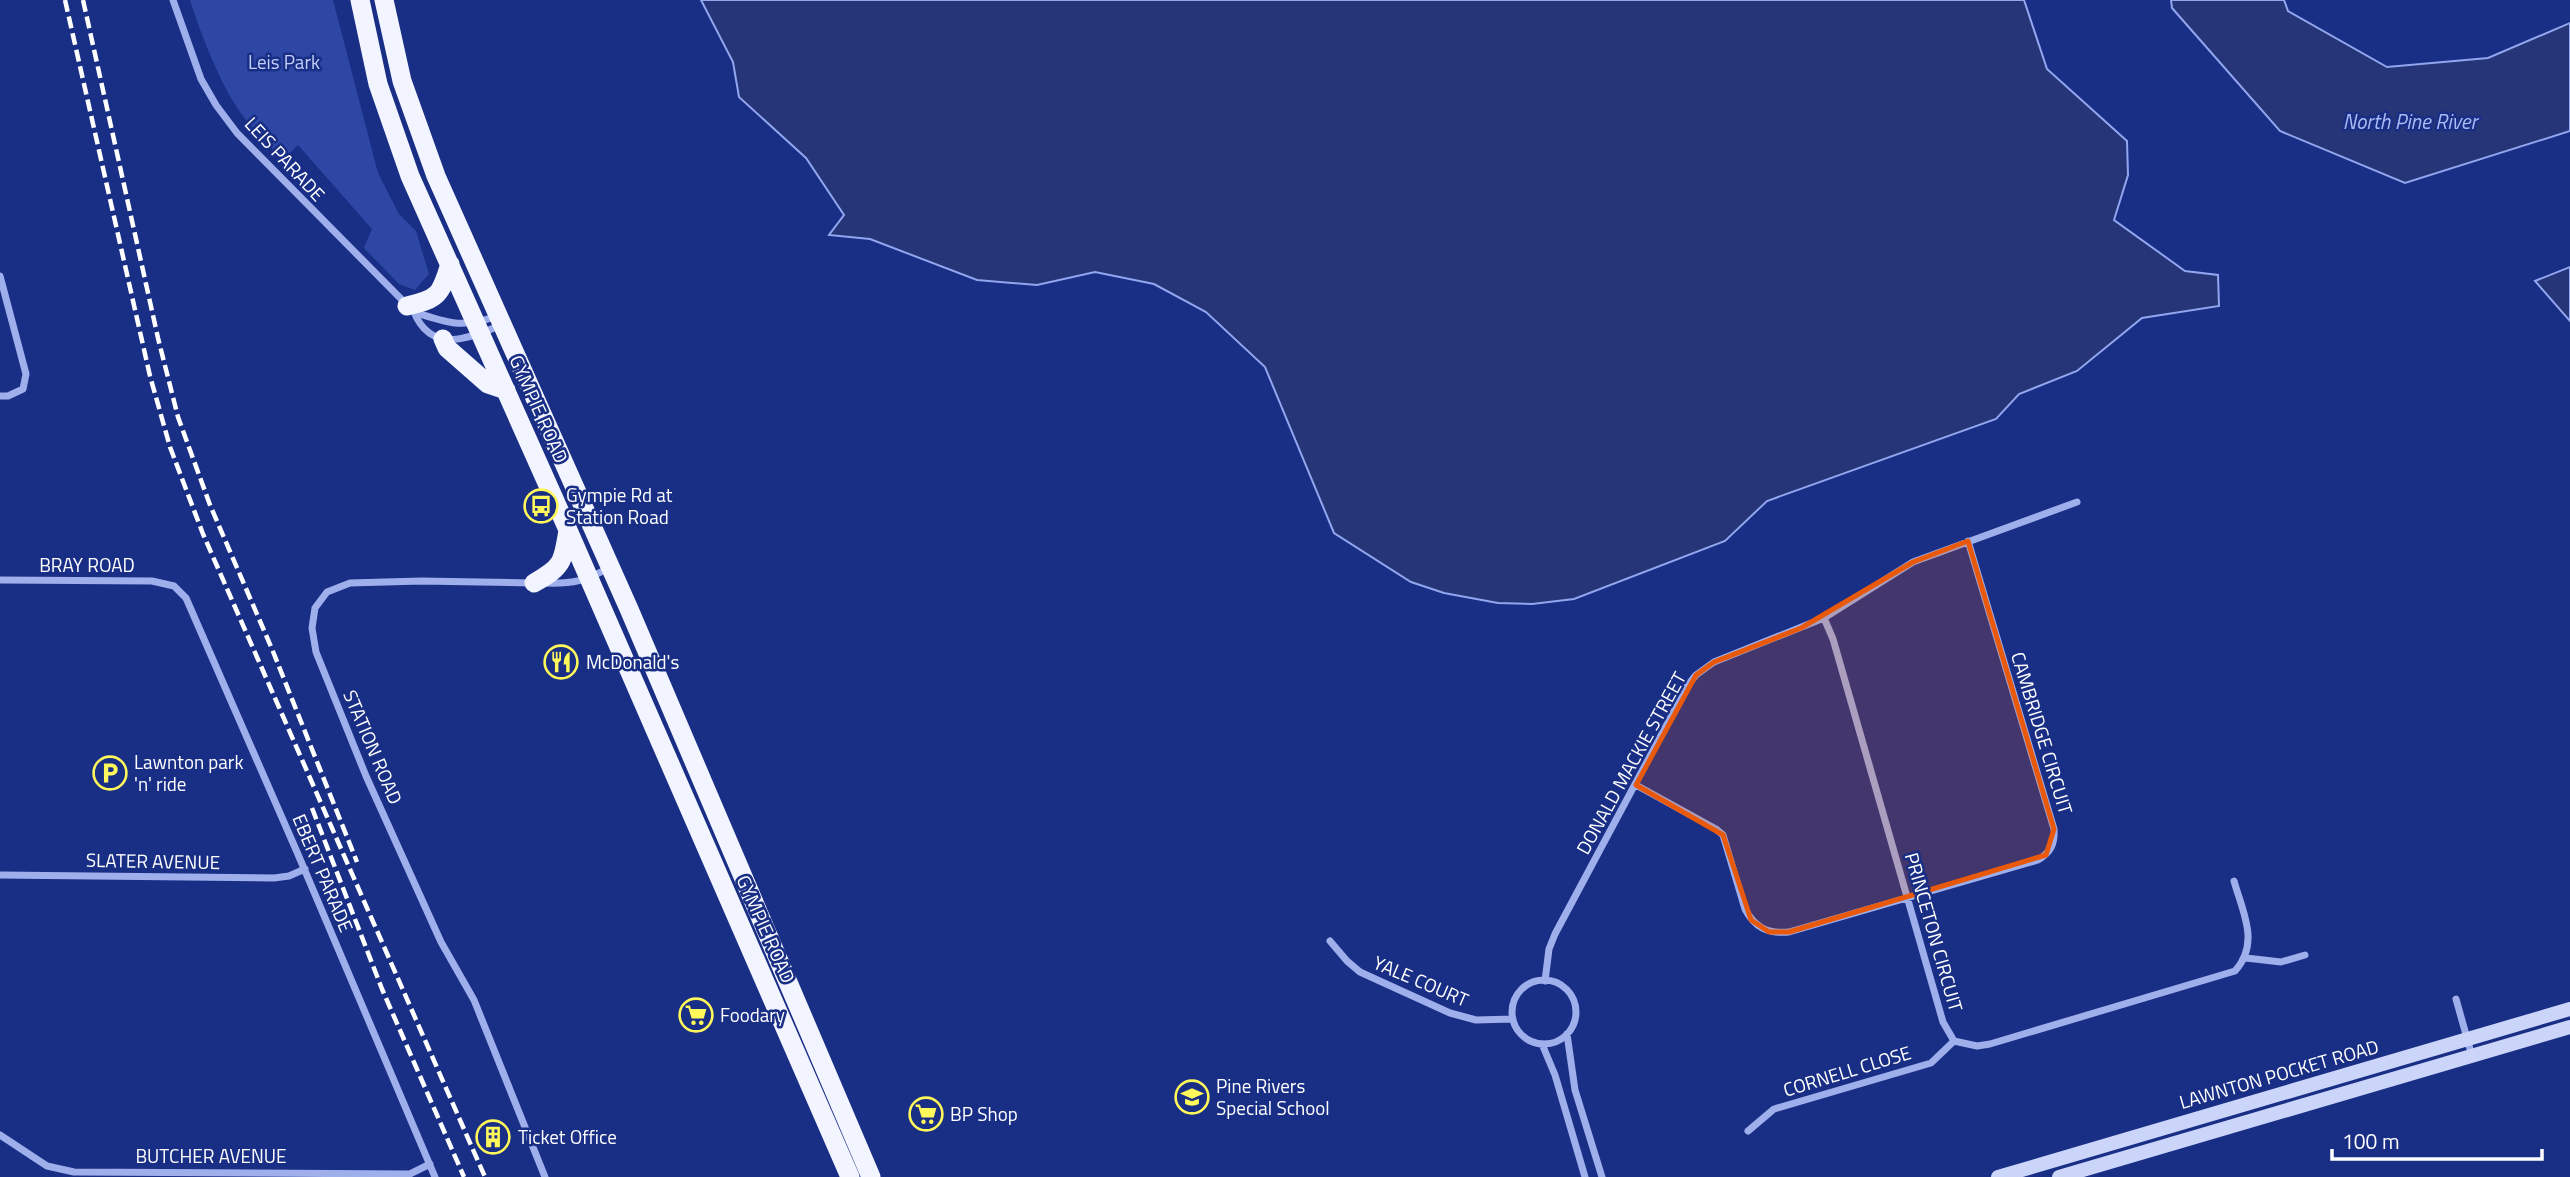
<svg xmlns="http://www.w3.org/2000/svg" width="2570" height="1177" viewBox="0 0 2570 1177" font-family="'Titillium Web',sans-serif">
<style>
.green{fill:#2e47a5}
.water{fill:#263577;stroke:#91a6ef;stroke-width:2}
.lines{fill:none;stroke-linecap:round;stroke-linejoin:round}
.minor{stroke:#9eafec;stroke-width:7}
.secondary{stroke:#cbd4f9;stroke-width:14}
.trunk{stroke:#f2f4ff;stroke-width:19}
.rail{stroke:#fff;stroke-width:4.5;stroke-dasharray:12 5;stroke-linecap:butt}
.marked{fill:#e8590c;fill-opacity:0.2;stroke:#e8590c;stroke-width:5;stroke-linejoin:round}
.labels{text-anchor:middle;stroke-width:5;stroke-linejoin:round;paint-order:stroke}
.park-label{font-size:19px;fill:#c4cff9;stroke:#192e85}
.street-label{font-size:19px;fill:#fff;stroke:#192e85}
.poi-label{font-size:19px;fill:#fff;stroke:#192e85;text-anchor:start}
.water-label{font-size:21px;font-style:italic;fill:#aabaf4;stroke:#192e85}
</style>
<rect width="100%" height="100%" fill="#192e85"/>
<!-- green -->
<path class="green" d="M190,0H333L378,173L399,214L416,231L429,274L415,290L399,284L364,248L372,229L298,145L283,160C266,143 249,126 236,106C218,78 200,32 190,0Z"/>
<!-- water -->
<path class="water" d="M701,0H2024L2047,69L2127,141L2128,175L2114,220L2185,271L2218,275L2219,306L2142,318L2077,371L2019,394L1996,419L1767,501L1725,541L1574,599L1532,604L1498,603L1444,593L1411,582L1334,533L1265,367L1206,312L1154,284L1095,272L1037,285L977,280L870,239L829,235L844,215L806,158L739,97L733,62Z
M2171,0H2284L2288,11L2387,67L2488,58L2570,23V131L2405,183L2280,131L2172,8Z
M2570,267V321L2535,281Z"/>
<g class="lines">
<!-- minor -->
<path class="minor" d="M173,0L201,79L216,105L237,133L414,312C431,354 469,339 501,325
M0,276L26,374L23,389L8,396H0
M414,312C449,323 461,329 497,316
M0,580L152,581L174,586L186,598L297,852L435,1177
M533,583L421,581L350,583L327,592L315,608L312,628L316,652L366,776L441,942L474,1000L545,1177
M545,583C573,584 586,581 610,567
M1824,618L1833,639L1943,1022L1954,1041L1977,1046L1990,1044L2235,971C2260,943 2243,913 2234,881
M1636,785L1716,829L1723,835L1745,909C1755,928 1768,934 1789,932L2038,860C2051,852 2055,844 2054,829L1968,541
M0,875L274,878L289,876L305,869
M1330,941L1347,961L1360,972L1450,1013L1476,1020L1513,1019
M2246,958L2281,962L2305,955
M1512 1012a32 32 0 1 1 64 0a32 32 0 1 1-64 0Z
M1545,981L1549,949L1555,934L1688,685L1696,675L1714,662L1824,618L1913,562L2077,502
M2456,999L2472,1056
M1567,1034L1575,1090L1602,1177
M1542,1044L1555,1075L1585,1177
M1748,1131L1774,1109L1931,1063L1954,1041
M0,1135L47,1166L74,1172L410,1174L430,1164"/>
<!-- secondary -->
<path class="secondary" d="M1998,1177L2570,1009
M2059,1177L2570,1027"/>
<!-- trunk -->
<path class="trunk" d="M360,0L378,84L410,176L568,530L850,1177
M384,0L402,81L436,176L629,609L871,1177
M407,306C439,299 441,294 450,264
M443,339L447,348L488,384L506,390
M534,583C563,567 563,562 568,530"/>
<!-- rail -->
<path class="rail" d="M65,0L150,376L170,447L203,534L485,1177
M83,0L158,338L178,417L210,505L272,649L357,862
M312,808L382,989L464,1177"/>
</g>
<!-- marked area -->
<path class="marked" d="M1968,541L2054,829L2046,855L1789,932H1769L1751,920L1723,835L1636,785L1696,675L1714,662L1801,628L1913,562Z"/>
<!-- icons -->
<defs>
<symbol id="bus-ring" viewBox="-11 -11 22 22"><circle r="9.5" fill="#192e85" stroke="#fff85a" stroke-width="1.5"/><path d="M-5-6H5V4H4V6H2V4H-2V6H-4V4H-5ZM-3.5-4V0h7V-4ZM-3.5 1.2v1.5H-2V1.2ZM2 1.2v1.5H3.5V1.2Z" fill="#fff85a"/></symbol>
<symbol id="restaurant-ring" viewBox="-11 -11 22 22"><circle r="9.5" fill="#192e85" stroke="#fff85a" stroke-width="1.5"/><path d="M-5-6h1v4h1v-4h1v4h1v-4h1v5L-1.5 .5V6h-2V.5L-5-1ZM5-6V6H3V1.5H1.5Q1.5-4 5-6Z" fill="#fff85a"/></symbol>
<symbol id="parking-ring" viewBox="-11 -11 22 22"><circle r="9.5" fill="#192e85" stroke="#fff85a" stroke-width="1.5"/><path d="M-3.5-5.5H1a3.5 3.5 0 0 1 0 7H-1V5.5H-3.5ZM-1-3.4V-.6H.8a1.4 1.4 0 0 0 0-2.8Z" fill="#fff85a"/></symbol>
<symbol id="supermarket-ring" viewBox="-11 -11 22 22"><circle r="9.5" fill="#192e85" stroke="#fff85a" stroke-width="1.5"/><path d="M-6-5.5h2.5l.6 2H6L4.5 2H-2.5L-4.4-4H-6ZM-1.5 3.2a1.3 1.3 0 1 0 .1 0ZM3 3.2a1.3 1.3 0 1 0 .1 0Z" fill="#fff85a"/></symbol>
<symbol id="school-ring" viewBox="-11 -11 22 22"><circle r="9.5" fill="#192e85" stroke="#fff85a" stroke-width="1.5"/><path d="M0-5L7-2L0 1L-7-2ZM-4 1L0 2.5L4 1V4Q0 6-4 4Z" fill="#fff85a"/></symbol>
<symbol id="building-ring" viewBox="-11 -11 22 22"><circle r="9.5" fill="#192e85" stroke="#fff85a" stroke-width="1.5"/><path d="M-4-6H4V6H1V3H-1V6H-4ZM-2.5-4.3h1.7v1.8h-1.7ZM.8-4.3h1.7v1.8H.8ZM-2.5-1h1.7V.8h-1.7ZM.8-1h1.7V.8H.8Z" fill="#fff85a"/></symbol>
</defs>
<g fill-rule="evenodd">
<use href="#bus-ring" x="522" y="487" width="38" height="38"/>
<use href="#restaurant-ring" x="542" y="643" width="38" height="38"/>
<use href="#parking-ring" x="91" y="754" width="38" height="38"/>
<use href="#supermarket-ring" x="677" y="996" width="38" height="38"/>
<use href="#school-ring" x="1173" y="1078" width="38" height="38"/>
<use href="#supermarket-ring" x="907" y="1095" width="38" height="38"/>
<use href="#building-ring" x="474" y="1118" width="38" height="38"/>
</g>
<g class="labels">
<!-- park labels -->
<g class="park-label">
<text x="284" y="69">Leis Park</text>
</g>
<!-- street labels -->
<g class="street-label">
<text transform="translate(285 159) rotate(47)" y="7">LEIS PARADE</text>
<text transform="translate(539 409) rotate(66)" y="7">GYMPIE ROAD</text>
<text x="87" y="572">BRAY ROAD</text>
<text transform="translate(2042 733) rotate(73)" y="7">CAMBRIDGE CIRCUIT</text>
<text transform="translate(373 747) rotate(67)" y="7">STATION ROAD</text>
<text transform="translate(1631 763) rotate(-61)" y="7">DONALD MACKIE STREET</text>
<text transform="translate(153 861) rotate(1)" y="7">SLATER AVENUE</text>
<text transform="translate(323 873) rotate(67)" y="7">EBERT PARADE</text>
<text transform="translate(766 929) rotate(66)" y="7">GYMPIE ROAD</text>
<text transform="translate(1934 932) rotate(74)" y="7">PRINCETON CIRCUIT</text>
<text transform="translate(1421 981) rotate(23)" y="7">YALE COURT</text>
<text transform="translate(1847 1071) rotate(-17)" y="7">CORNELL CLOSE</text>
<text transform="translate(2279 1074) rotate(-16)" y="7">LAWNTON POCKET ROAD</text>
<text x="211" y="1163">BUTCHER AVENUE</text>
</g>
<!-- poi labels -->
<g class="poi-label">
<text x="566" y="502">Gympie Rd at<tspan x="566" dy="22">Station Road</tspan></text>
<text x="586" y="669">McDonald's</text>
<text x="134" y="769">Lawnton park<tspan x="134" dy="22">'n' ride</tspan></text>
<text x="720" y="1022">Foodary</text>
<text x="1216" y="1093">Pine Rivers<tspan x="1216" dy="22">Special School</tspan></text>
<text x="950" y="1121">BP Shop</text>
<text x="518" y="1144">Ticket Office</text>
</g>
<!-- water labels -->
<g class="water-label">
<text x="2410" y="129">North Pine River</text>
</g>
</g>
<!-- scale -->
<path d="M2332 1149v10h210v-10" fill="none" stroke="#ffffff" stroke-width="3.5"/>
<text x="2342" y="1149" font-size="21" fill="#ffffff" stroke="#192e85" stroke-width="5" paint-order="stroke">100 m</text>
</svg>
